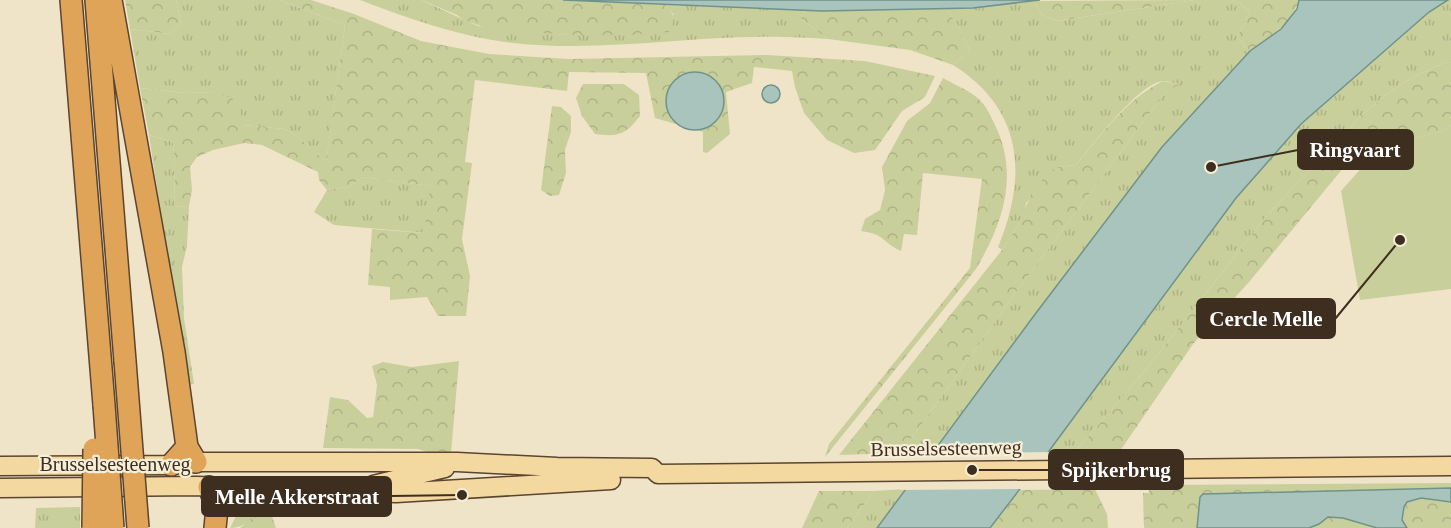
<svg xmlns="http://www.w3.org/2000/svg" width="1451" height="528" viewBox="0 0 1451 528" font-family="Georgia,serif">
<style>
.grass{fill:url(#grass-tufts)}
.forest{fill:url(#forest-crowns)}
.pitch{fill:#c9cf9b}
.water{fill:#a9c4bc;stroke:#6f938a;stroke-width:1.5}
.pier{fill:#f0e4c8}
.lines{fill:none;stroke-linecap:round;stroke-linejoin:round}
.primary-casing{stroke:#5b4430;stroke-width:21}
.highway-casing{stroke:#5b4430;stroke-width:24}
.primary{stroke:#f3d9a0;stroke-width:18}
.highway{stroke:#e0a458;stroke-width:21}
.highway-bridge-casing{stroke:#5b4430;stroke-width:24;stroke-linecap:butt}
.highway-bridge{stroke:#e0a458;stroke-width:21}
.labels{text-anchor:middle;stroke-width:4.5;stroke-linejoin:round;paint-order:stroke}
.street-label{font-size:20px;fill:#3d2e20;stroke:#f7eed8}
.leader{fill:none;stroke:#3d2e20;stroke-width:2}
.callout-dot{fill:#3d2e20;stroke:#f7eed8;stroke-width:2}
.callout{fill:#3d2e20;stroke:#3d2e20;stroke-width:2}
.callout-label{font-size:21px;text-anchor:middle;font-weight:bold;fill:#fff}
</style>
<defs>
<pattern id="grass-tufts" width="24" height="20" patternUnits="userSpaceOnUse" patternTransform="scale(1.5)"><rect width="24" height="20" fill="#c9cf9b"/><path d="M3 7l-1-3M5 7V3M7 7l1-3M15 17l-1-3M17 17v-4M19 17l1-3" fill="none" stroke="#aeb285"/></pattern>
<pattern id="forest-crowns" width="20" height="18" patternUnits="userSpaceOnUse" patternTransform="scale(1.5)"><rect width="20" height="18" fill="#c9cf9b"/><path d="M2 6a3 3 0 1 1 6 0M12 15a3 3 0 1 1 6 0" fill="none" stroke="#aeb285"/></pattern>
</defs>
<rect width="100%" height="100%" fill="#f0e4c8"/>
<!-- grass -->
<path class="grass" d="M176,0H279L345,25L326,163L298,137L285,129L241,125L240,109L213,92L185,93L140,88L130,29L171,34L181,22Z
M360,0H421L478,26L567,35H632L674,15L665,5L805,10L801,19L828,39C813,38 798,37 783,37C693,35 603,53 513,43C460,37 410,19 360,0Z
M1195,0H1231L1240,3L1250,12L1237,37L1250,51L1162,147L932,453H901L1019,288L1164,94L1178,84C1174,83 1168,81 1164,81C1139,82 1092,146 1076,165L1057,167L1026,203L1025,212L1017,227L1002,250L998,247C1028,175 1023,109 953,65L970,51L960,29L946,8H973L1034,1L1042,15L1057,21Z
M1448,0H1451V60L1417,75L1391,91L1363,114L1268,214L1148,367L1076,451H1049L1236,198L1301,124L1429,12Z
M149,135L173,142L175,163L174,207L189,206L187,246L182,267L184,318L194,384L187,385Z
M363,177L431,186L425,233L334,225L314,212L327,190L348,187Z
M905,489L877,528H847L874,491Z
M80,507V528H35L36,508Z
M245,510H270L264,517C249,519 244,528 230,528L237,514Z"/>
<!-- forest -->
<path class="forest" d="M125,0H176L181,22L171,34L130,29Z
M279,0H311L354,14L421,41L489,54L569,59L767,55L865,61L935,76L925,97L902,111L875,150L854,153L827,140L804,113L795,87L792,71L754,67L752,83L726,92L730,134L707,153L703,152V132L655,118L646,73L569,72L567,91L475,80L465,162L472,163L462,239L470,276L466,316H438L427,297L390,300V287L368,285L372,229L424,233L430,186L363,177L348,187L327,190L319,180L318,172L262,145L244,143L213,150L197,157L190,167L192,190L189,206L174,207L175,163L173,142L149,135L140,88L185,93L213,92L232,98L240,109L242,125L285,129L298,137L326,162L345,25Z
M421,0H563L665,5C675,15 676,19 669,32L632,35H567L486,28L464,20L457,15Z
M1195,0L1057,21L1042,15L1034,1Z
M1231,0H1299C1292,24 1269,37 1250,51L1237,37L1250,12L1240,3Z
M946,8L960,29L970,51L953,65L910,50L828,39L801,19L805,10Z
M1451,60V125L1442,131L1380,147L1359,149L1249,282L1193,344L1118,454L1110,450L1076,451L1148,367L1268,214L1363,114L1391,91L1417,75Z
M943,78C953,84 966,89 975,96C984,102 990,114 994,123C1020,174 1003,223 976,269L825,457L829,444L970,268L982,179L923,173L917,235L904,234L901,251C883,243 885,234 861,231L865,219L880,210L885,190L882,167L907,121L930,103Z
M1163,81L1179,84L1164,94L1019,288L901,453L839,455L1002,250L1017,227L1033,190L1048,174L1057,167L1076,165C1102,134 1126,99 1163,81Z
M583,84H624L639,95L640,116C625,135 619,137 595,134L582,116L576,98Z
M552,106L561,107L571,116V132L565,150L566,173L559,195L550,196L541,190Z
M459,361L451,453H430L418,449L323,448L330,397L348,400L367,418L373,417L377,385L372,366L383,362L412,367Z
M1451,483V488L1203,494L1200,497L1197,528H1144L1143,493H1149V488L1152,485Z
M1095,489L1107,514L1108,528H990L1020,490Z
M819,491H874L847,528H802Z
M1421,498L1451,502V528H1407L1402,520L1405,504L1414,499Z
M270,510L276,528H240L252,518L264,517Z
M1328,517L1343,518L1377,528H1309Z"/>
<!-- pitch -->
<path class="pitch" d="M1451,125V289L1360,300L1341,191L1380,147L1442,131Z"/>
<!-- water -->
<path class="water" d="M563,0H1040L973,8L822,11Z
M1299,0H1448L1429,12L1301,124L1236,198L1049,451L990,528H877L1036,313L1162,147L1250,51L1281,29L1297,9Z
M666 101a29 29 0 1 1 58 0a29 29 0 1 1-58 0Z
M762 94a9 9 0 1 1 18 0a9 9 0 1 1-18 0Z
M1451,488V502L1421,498L1407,502L1404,507L1402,520L1407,528H1377L1343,518L1328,517L1319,524L1309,528H1197L1200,497L1203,494Z"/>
<!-- pier -->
<path class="pier" d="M1052,452L1024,489L900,490L928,454Z"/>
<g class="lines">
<defs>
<path id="primary" d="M0,466L171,465L196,462H457L557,467L652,468L658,474L1451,466
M373,485L445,468
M0,488L197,486L396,493L611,480"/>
<path id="highway" d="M71,0L104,405
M96,0L125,361
M111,0L174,352L187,447L196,462
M171,465L187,447
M209,487L217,508L215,528"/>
</defs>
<!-- primary casing -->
<use href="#primary" class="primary-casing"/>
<!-- highway casing -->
<use href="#highway" class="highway-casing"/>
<!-- primary -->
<use href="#primary" class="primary"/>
<!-- highway -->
<use href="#highway" class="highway"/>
<defs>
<path id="highway-bridge" d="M125,361L138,528
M104,405L113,528
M93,528L94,449"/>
</defs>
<!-- highway-bridge casing -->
<use href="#highway-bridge" class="highway-bridge-casing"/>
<!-- highway-bridge -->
<use href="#highway-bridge" class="highway-bridge"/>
</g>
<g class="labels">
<!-- street labels -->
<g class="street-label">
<text transform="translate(946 448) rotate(-1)" y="7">Brusselsesteenweg</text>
<text x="115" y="471">Brusselsesteenweg</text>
</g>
</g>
<!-- callouts -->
<path class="leader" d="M1211 167L1298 150M1400 240L1335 319M972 470L1049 470M462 495L391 496"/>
<g class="callout-dot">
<circle cx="1211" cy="167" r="6"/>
<circle cx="1400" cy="240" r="6"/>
<circle cx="972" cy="470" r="6"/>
<circle cx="462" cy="495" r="6"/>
</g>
<g class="callout">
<rect x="1298" y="130" width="115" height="39" rx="6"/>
<rect x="1197" y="299" width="138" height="39" rx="6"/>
<rect x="1049" y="450" width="134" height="39" rx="6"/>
<rect x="202" y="477" width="189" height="39" rx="6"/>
</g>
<g class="callout-label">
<text x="1355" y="157">Ringvaart</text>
<text x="1266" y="326">Cercle Melle</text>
<text x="1116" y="477">Spijkerbrug</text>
<text x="297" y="504">Melle Akkerstraat</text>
</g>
</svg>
